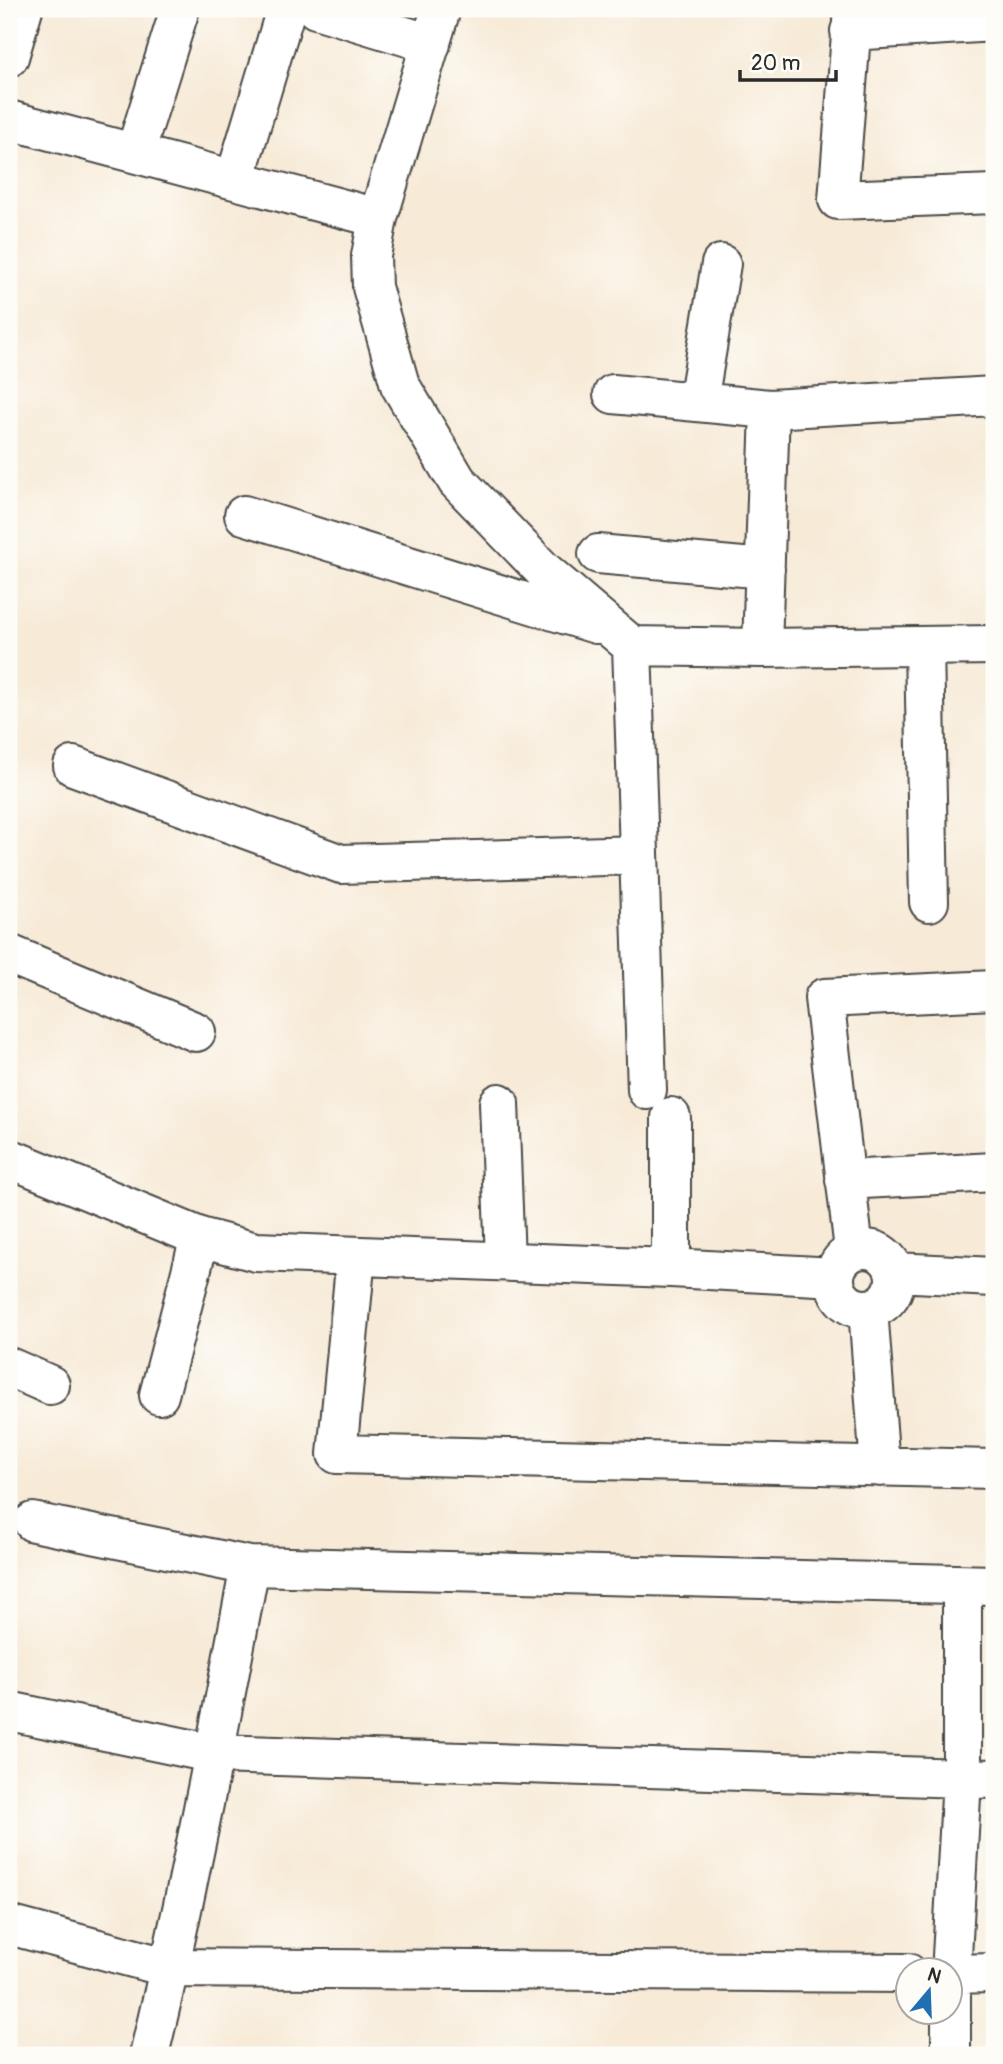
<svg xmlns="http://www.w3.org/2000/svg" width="1003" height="2064" viewBox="0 0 1003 2064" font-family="Pangolin,sans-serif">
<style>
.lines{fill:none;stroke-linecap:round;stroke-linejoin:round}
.street-casing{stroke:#4a4845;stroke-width:42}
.street{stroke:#fff;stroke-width:38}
</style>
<rect width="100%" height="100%" fill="#fdfcf7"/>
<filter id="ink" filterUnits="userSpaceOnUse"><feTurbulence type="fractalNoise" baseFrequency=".0143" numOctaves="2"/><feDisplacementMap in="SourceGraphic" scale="14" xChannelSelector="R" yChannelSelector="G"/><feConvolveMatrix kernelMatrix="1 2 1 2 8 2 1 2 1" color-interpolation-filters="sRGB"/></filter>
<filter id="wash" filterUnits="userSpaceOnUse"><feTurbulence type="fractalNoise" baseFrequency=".00686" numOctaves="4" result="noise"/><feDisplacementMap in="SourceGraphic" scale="28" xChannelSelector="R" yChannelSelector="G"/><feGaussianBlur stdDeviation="1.57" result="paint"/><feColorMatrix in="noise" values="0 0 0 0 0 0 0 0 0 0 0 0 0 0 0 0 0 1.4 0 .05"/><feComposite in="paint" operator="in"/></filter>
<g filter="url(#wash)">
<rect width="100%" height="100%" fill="#f7ead7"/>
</g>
<g filter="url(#ink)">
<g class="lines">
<defs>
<path id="street" d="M316,9L431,44
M441,9L378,218L371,256L372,287L400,385L457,481L544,571L632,646L762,648L994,645
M853,9L838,200L994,194
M850,31L994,22
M9,57L23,9
M9,120L378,218
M135,153L180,9
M235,179L286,9
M613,394L770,409L994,396
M698,402L721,264
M244,515L596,624
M598,554L765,569
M632,646L647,1090
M924,646L929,902
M762,648L770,409
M73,766L341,864L639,855
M9,954L196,1032
M499,1103L505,1261
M9,1158L200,1237L256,1252L671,1268L835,1277
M845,1180L994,1172
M835 1279a30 30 0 1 1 60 0a30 30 0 1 1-60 0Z
M854,1250L824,998L994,990
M356,1256L337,1454L994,1469
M671,1268V1117
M895,1272L994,1277
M868,1309L880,1467
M9,1367L50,1385
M159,1395L200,1237
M33,1522L250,1566L994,1585
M9,1711L215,1754L994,1779
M9,1925L170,1968L908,1973
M950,1974L994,1973
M149,2055C188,1893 219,1730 250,1566
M951,2055V1974L962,1779V1585"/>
</defs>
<!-- street casing -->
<use href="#street" class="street-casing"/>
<!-- street -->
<use href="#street" class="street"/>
</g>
</g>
<!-- margin -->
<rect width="1003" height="2064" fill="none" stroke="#fdfcf7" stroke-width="35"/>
<!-- north arrow -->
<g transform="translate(929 1991) rotate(19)"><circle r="33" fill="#fdfcf7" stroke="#a9a8a5" stroke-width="2"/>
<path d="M0-5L12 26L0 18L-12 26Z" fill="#1f6fb2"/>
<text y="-10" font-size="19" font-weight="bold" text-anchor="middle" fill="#2b2b2b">N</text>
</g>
<!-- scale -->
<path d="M740 70v10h96v-10" fill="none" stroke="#2b2b2b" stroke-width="3.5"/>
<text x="751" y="70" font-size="21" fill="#2b2b2b" stroke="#fdfcf7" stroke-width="5" paint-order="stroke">20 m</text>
</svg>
